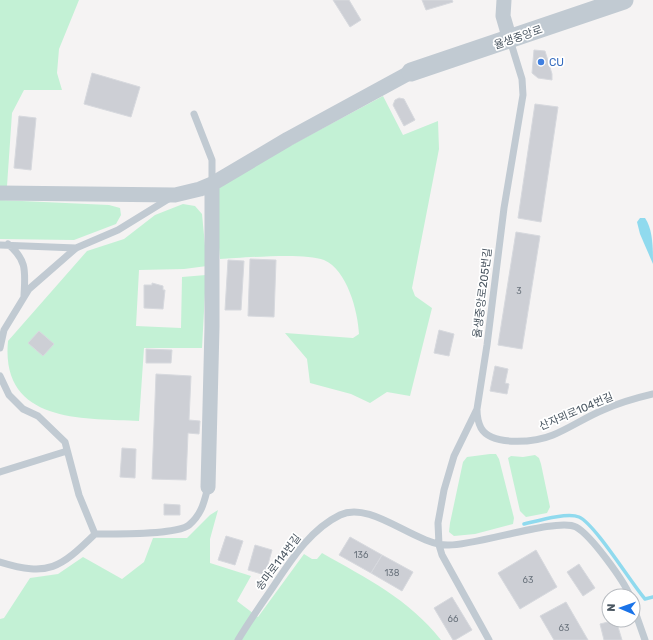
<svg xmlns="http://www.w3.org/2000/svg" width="653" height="640" viewBox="0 0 653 640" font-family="Rubik,'Noto Sans KR',sans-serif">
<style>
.green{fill:#c3f1d5}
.water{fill:#90daee}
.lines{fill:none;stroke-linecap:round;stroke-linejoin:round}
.stream{stroke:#90daee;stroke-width:3.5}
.building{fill:#cdcfd5;stroke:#d7d9de}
.service{stroke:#c1cad2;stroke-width:7}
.minor{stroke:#c1cad2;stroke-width:15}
.tertiary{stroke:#c1cad2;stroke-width:19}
.shop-dot{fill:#3f7fe0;stroke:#fff;stroke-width:1.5}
.labels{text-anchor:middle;stroke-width:3.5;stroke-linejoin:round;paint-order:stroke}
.number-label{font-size:9px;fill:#6b747e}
.street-label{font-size:11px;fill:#4a5661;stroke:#fff}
.shop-label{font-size:11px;fill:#366cbe;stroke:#fff;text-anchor:start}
</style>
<rect width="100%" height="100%" fill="#f5f3f3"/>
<!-- green -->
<path class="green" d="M0,0H79L59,49L57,73L62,90H24L12,113L7,186H0Z
M383,96L403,135L438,121L439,149L412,288L415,296L432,308L410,396L387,392L370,403L351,394L310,383L307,359L285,333L353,338L359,334C358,311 347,270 324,260C304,252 243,258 220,259L215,200L220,185L239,173Z
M0,200L109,205L120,208L121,215L116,224L74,240L0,239Z
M183,204L195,206L202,214L207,266L184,269L139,270L136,326L181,328L182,277L206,275L202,348H144L139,421C87,418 0,425 8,341L87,251L124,239L155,215Z
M490,454H496L499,459L514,518L513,524L475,534L454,536L449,532L450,523L463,462L467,457Z
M535,455L539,458L541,464L550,507L547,513L526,517L520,511L508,458L511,456L523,457Z
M218,510L210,539V563L251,576L237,601L258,617L304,554L312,559H317L322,553C366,578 409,599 441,640H0V619L4,618L30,578L58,574L83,557L122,579L144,562L153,538H187L210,515Z"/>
<!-- water -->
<path class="water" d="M640,218H645C653,229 653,249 653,264L640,234L637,222Z"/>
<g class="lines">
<!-- stream -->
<path class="stream" d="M524,524C537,521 567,512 579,517C595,524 631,583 645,599L653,597"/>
</g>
<!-- building -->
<path class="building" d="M333,0H349L361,20L350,27Z
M422,0H452L453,2L426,10Z
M534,50L545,51L552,74V80L538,78L532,73Z
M92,73L140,87L131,117L84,104Z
M399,98L404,99L415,120L404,126L393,105L395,100Z
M535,104L558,107L541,222L518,218Z
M19,116L36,118L31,170L14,168Z
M516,232L540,236L522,349L498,345Z
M250,259L276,260L274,317L248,316Z
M228,260L244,261L241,310H225Z
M152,283L163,286V290H165L163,309L144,308V285H152Z
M439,330L454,334L449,356L434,353Z
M39,331L54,344L43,356L28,343Z
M146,349L172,350L171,363H146Z
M495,366L508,369L505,383L509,384L507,394L490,391Z
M156,374L191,376L189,420L200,421L199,434L188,433L186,480L152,479Z
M122,448L136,449L135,478L120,477Z
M164,504L180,505V515H164Z
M226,536L243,541L235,565L218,560Z
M350,537L382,555L371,573L339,555Z
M255,545L272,550L265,575L248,570Z
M536,550L557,587L520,609L498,573Z
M382,555L413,572L402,591L371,573Z
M579,564L595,588L583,596L567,572Z
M452,597L472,630L455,640H453L434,608Z
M566,602L588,640H554L540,616Z
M616,620L622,640H604L600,624Z"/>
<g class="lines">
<!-- service -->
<path class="service" d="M194,114L212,160V184
M8,244C28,261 25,272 24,296
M0,245L76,248
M0,348L4,330L29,289L76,248L118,230L170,198
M0,376L9,395L23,409L38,416L65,442L79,495L95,534
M477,410C477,416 478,422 481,428C492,447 536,442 553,435C570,428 586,417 603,410C619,403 636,398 653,394
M0,472L67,451
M0,562C49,577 60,568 95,534C114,534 177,535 189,525C202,514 204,502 208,487
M633,606L645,640
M238,640C248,623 260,606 271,590C290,562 309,530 340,515C371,500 415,545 448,545C475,546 558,517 576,527C591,535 624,581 630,596
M489,640L442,555L439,545L438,523L444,490L454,456L477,409L487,345L504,208L523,95L522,79L510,40"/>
<!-- minor -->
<path class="minor" d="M504,0L503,16L510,40
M0,193L175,195L200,189L212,184L288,139L411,72
M208,487L212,327V184"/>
<!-- tertiary -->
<path class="tertiary" d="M411,72L624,0"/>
</g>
<!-- markers -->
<circle class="shop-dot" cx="541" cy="62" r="4"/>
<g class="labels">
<!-- number labels -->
<g class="number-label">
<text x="519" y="294">3</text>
<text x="361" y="558">136</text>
<text x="392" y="576">138</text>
<text x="528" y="583">63</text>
<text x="453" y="622">66</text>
<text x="564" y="631">63</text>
</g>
<!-- street labels -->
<g class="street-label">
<text transform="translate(518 37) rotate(-19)" y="4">율생중앙로</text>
<text transform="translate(482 293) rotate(-83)" y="4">율생중앙로205번길</text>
<text transform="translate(576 411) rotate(-23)" y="4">산자뫼로104번길</text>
<text transform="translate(278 562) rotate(-53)" y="4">송마로114번길</text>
</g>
<!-- shop labels -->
<g class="shop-label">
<text x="549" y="66">CU</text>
</g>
</g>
<!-- north arrow -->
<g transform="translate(621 608) rotate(272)"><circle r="19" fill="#ffffff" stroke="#b7bbc0"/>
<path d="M0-3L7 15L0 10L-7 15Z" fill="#1a73e8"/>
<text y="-6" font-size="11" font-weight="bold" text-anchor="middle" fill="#4a5661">N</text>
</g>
</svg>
